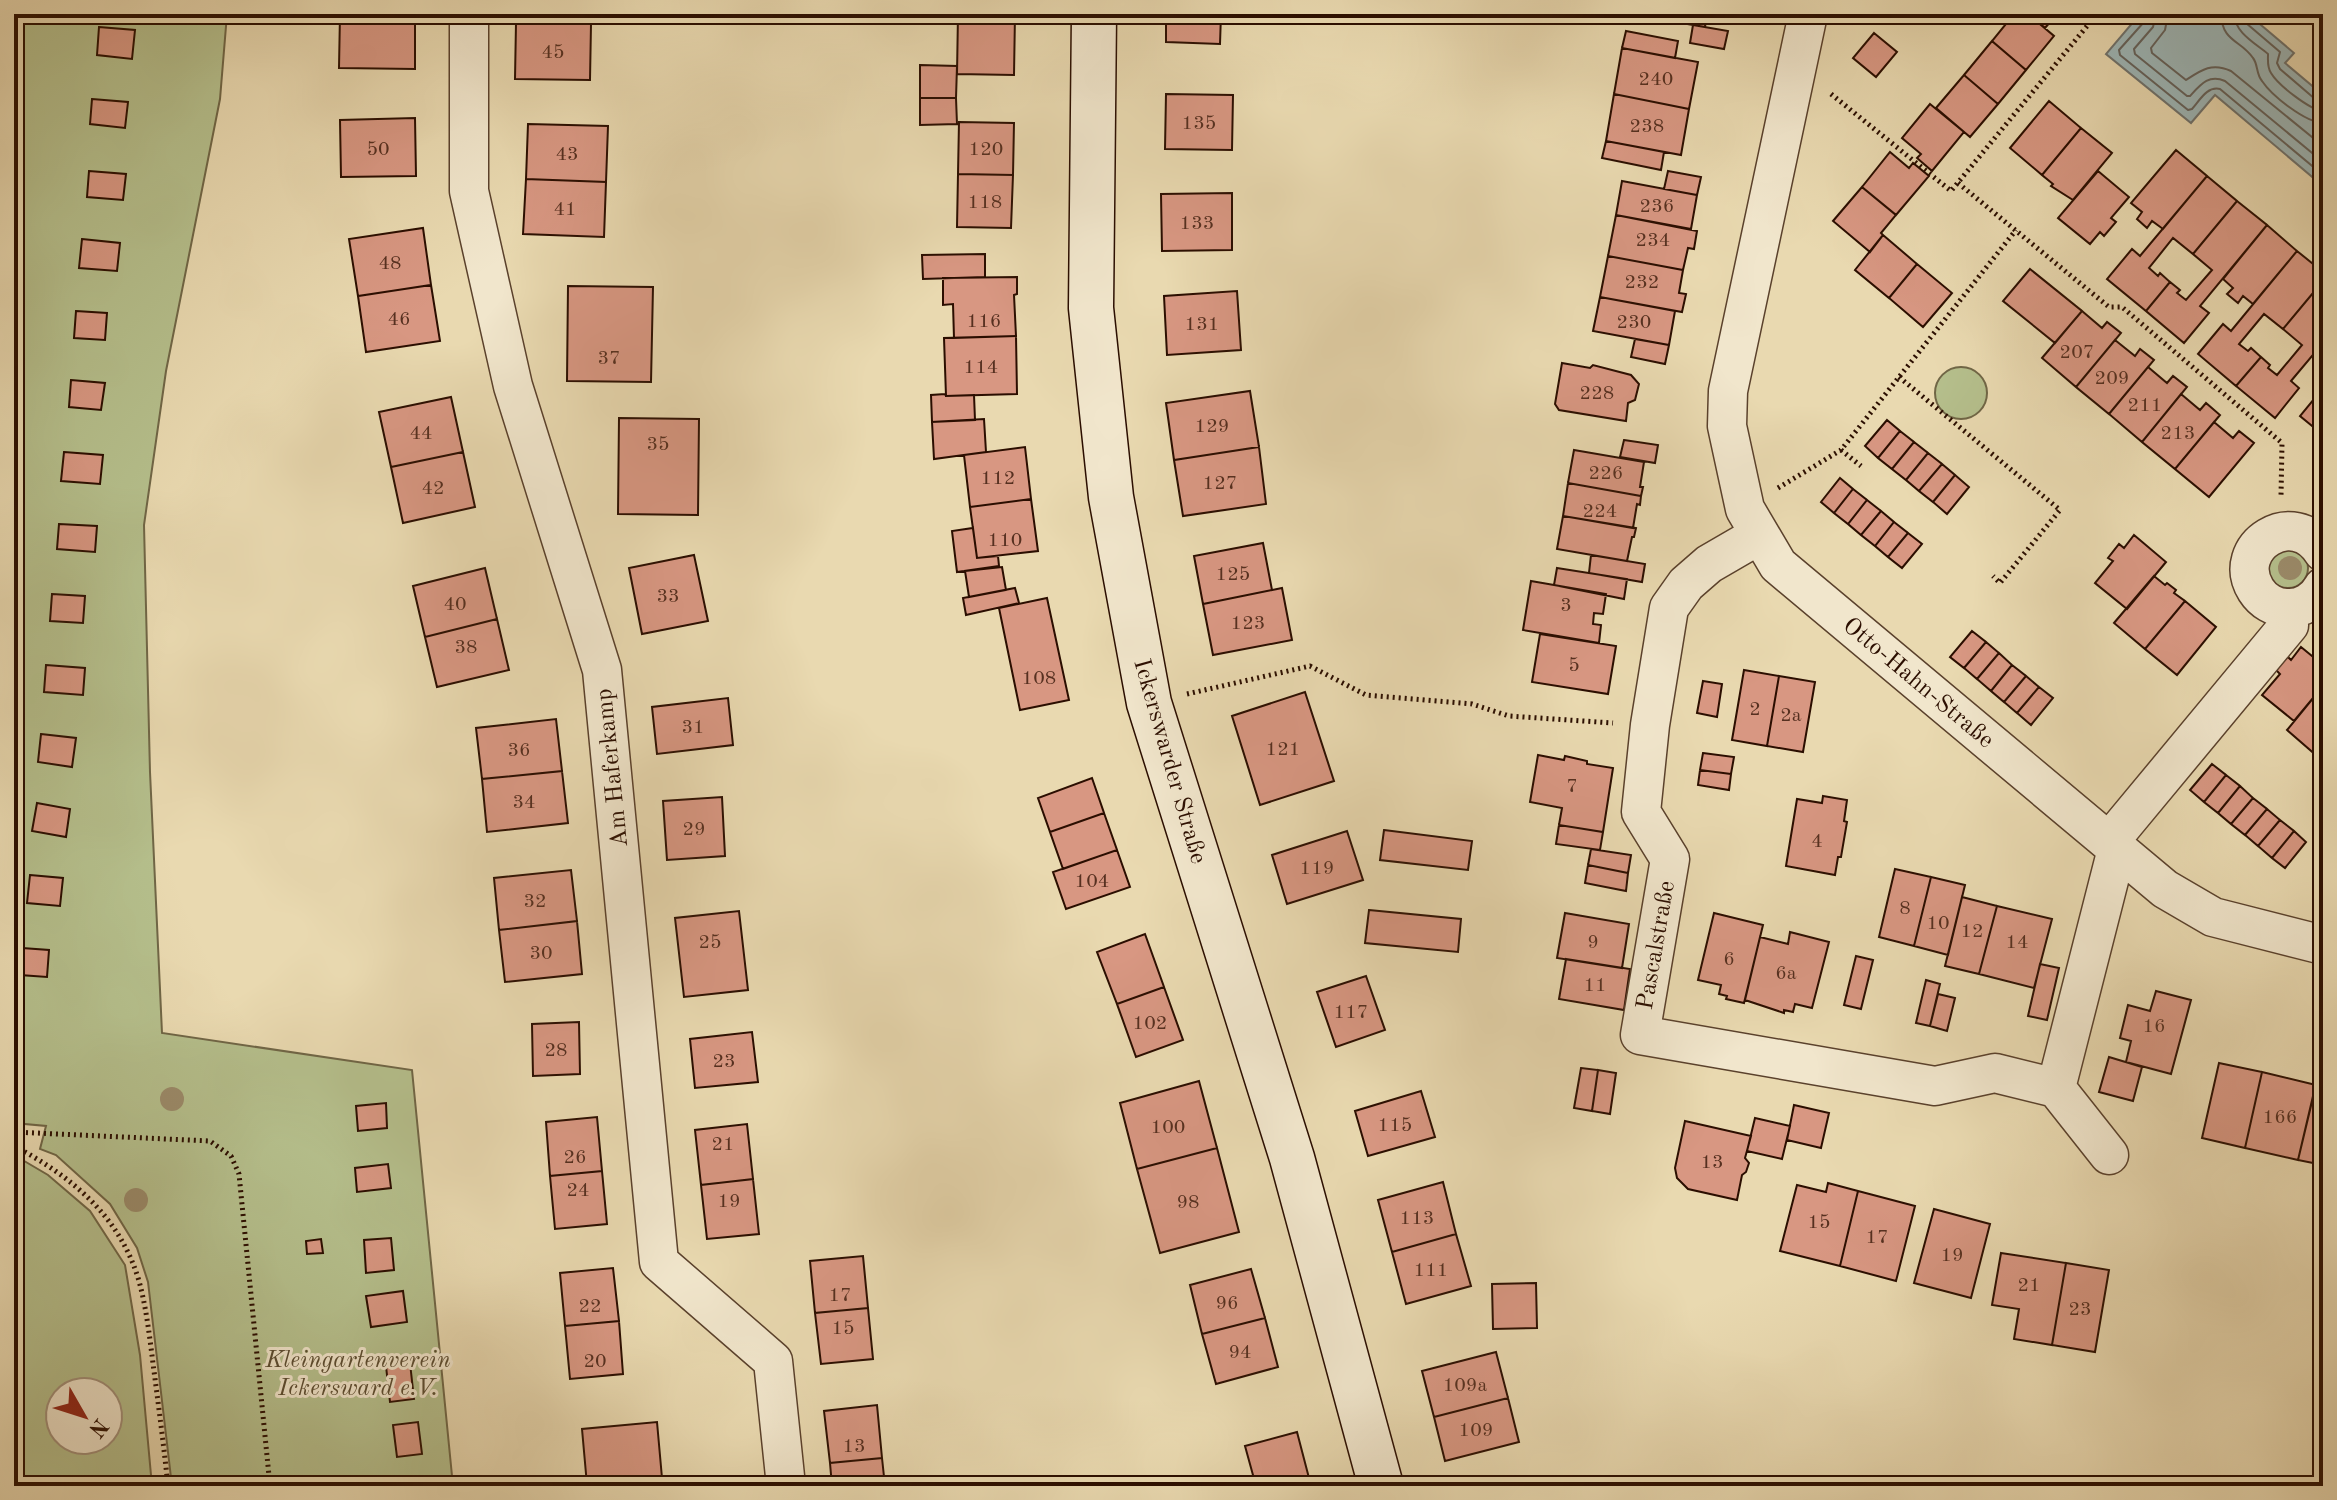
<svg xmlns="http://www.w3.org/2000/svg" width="2337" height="1500" viewBox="0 0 2337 1500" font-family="'Old Standard TT',serif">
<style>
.green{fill:#b5bf8c;stroke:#706646;stroke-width:2;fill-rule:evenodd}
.water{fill:#9db7b8;stroke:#6f736e;stroke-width:2}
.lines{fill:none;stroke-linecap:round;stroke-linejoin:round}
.shore{stroke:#64625c;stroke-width:2}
.building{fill:#d89782;stroke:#2b0e00;stroke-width:2}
.minor-casing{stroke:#5a412c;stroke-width:41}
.secondary-casing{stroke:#2b0e00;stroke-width:47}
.path{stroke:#2b0e00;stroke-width:5;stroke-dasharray:2 4;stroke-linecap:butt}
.minor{stroke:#f1e6cc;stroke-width:38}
.secondary{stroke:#f1e6cc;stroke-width:44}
.tree{fill:#9b8b6a}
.labels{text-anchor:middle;stroke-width:6;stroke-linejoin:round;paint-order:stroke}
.number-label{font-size:20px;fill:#563020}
.street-label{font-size:24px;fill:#2b0e00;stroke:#f1e6cc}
.park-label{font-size:24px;font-style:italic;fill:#5b4c31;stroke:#f1e6cc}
</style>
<rect width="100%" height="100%" fill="#e9d9b0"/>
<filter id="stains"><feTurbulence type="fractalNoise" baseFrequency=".0025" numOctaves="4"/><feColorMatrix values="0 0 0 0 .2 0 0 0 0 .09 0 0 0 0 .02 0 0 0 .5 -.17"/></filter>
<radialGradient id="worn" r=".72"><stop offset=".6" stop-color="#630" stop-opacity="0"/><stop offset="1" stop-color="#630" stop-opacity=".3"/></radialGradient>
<!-- green -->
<path class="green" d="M14,14H227L220,99L166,371L144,525L150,772L162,1033L412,1070L453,1486H172L148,1282L137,1248L110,1204L56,1155L40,1149L46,1126L14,1123Z
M1935 393a26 26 0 1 1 52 0a26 26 0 1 1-52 0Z
M2268 568a20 20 0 1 1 40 0a20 20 0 1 1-40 0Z
M14,1155L48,1175L90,1211L125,1265L140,1355L152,1486H14ZM108,1392V1440H60V1392Z"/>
<!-- water -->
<path class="water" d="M2140,14H2248L2294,53L2285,63L2323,95V186L2215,95L2191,123L2106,54Z"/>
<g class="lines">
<!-- shore -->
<path class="shore" d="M2146,14L2144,22L2119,50L2120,55L2188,110L2192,109C2200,100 2207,86 2220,89L2323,175
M2156,14L2153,27L2134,49L2135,54L2187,96H2190C2201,84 2209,74 2225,81L2323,162
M2168,14L2165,30L2151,48L2152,53L2186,80C2201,70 2212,62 2231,71L2323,146
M2221,14C2222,42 2241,40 2253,58C2258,64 2256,74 2262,81C2272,96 2305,122 2323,123
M2234,14C2235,33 2255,43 2268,54C2268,61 2267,67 2271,73C2278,85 2310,110 2323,111
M2244,14L2246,23L2280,52L2277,63L2280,69L2315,99L2323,100"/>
</g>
<!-- building -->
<path class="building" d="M340,14H415V69L339,68Z
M516,14H591V24L516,23Z
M958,14H1015L1014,75L957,74Z
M1166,14H1221L1220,44L1166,42Z
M1630,14H1707L1705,27Z
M1911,14H1929L1922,23Z
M2014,14H2028L2054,36L2026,70L1992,41Z
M2029,14H2057L2045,28Z
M516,23L591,24L590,80L515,79Z
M1693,25L1728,31L1724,49L1690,43Z
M99,27L135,30L132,59L97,55Z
M1626,31L1678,41L1675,58L1622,48Z
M1874,33L1897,52L1876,77L1853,58Z
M1992,41L2026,70L1998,104L1964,75Z
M1622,48L1698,62L1689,109L1614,94Z
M920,65L957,66L956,98H920Z
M1964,75L1998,104L1970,137L1936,108Z
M1166,94L1233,95L1232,150L1165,149Z
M1614,94L1689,109L1681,155L1606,141Z
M920,98H956L957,124L920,125Z
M92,99L128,102L125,128L90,124Z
M2049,101L2081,128L2042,175L2010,148Z
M1930,104L1964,132L1932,171L1917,158L1921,154L1902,138Z
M415,118L416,176L341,177L340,120Z
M959,122L1014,123L1013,175L958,174Z
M528,124L608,126L606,182L526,179Z
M2081,128L2112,153L2073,200L2051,186L2053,184L2042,175Z
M1606,141L1664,152L1661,170L1602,158Z
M2176,150L2207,176L2163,229L2152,221L2147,228L2137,219L2142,212L2131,203Z
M1890,152L1909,168L1913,163L1929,176L1896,215L1862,187Z
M89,171L126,174L123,200L87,197Z
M1668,171L1701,177L1697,195L1664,189Z
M2098,171L2129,197L2111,218L2116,222L2104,236L2100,232L2090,244L2058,218Z
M958,174L1013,175L1011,228L957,227Z
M2207,176L2237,201L2193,254L2173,238L2149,268L2158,276L2160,273L2170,282L2146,311L2107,279L2132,249L2140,256Z
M526,179L606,182L604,237L523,234Z
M1622,181L1697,195L1691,229L1616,215Z
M1862,187L1896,215L1881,233L1883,235L1870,252L1833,221Z
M1232,193V250L1162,251L1161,194Z
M2237,201L2267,225L2200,306L2209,313L2184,343L2146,311L2170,282L2180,290L2177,293L2186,300L2212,270L2193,254Z
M1616,215L1697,231L1694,249L1688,248L1683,270L1608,256Z
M2267,225L2297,251L2253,304L2243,296L2238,303L2227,294L2233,288L2223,279Z
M423,228L431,285L358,296L349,239Z
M1883,235L1917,264L1889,298L1855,270Z
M82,239L120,243L117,271L79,268Z
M2297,251L2323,272V281L2283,329L2264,314L2239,344L2248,351L2251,348L2261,357L2236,386L2198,354L2223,324L2231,331Z
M985,254V277L923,279L922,255Z
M1608,256L1683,270L1679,293L1686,294L1682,312L1600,297Z
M1917,264L1952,293L1923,327L1889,298Z
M2030,269L2082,311L2055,343L2003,301Z
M1017,277V294L1014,295L1016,336L954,338L953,304L943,305V278Z
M2323,281V343L2291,381L2299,388L2275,418L2236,386L2261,357L2270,365L2268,368L2277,375L2302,345L2283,329Z
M431,285L440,341L366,352L358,296Z
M568,286L653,287L651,382L567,381Z
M1237,291L1241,350L1167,355L1164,296Z
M1600,297L1675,311L1669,345L1593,331Z
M76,311L107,313L105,340L74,338Z
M2082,311L2102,328L2107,322L2121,333L2076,387L2042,358Z
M1016,336L1017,394L946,396L944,338Z
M1635,339L1669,345L1665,364L1631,357Z
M2115,340L2135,356L2140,349L2154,360L2109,414L2076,387Z
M1562,363L1590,368L1593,365L1631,375L1639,384L1635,400L1628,403L1626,421L1559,410L1555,404Z
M2148,367L2167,383L2173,376L2187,387L2142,442L2109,414Z
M71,380L105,383L101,410L69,407Z
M2323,388V435L2300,416Z
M1250,391L1259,447L1174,460L1166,403Z
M945,394L946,396L974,395L975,420L932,422L931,395Z
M2181,394L2200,410L2206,403L2220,415L2175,469L2142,442Z
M451,397L463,452L391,467L379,412Z
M619,418L699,419L698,515L618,514Z
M984,419L986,452L934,459L932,422Z
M1887,420L1900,431L1878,458L1865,446Z
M2214,422L2233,438L2239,431L2254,443L2209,497L2175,469Z
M1900,431L1914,442L1892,469L1878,458Z
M1624,440L1658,445L1655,463L1620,457Z
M1914,442L1928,453L1906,480L1892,469Z
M1025,447L1031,499L970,507L964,455Z
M1259,447L1266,504L1183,516L1174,460Z
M1574,450L1644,462L1640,487H1643L1641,496L1568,483Z
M64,452L103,455L100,484L61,481Z
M463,452L475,507L403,523L391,467Z
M1928,453L1942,464L1919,491L1906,480Z
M1942,464L1955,475L1933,502L1919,491Z
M1955,475L1969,487L1947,514L1933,502Z
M1840,478L1853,489L1834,513L1821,502Z
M1568,483L1641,496L1640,505L1637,504L1633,528L1563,516Z
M1853,489L1867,500L1848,524L1834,513Z
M1031,499L1038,551L977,558L970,507Z
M1867,500L1881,511L1861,535L1848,524Z
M1881,511L1894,522L1875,546L1861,535Z
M1563,516L1636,528L1634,537H1632L1627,561L1557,549Z
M1894,522L1908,533L1888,557L1875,546Z
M59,524L97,526L95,552L57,549Z
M973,528L977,558L998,556L999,566L957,572L952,531Z
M1908,533L1922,544L1902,568L1888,557Z
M2134,535L2166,562L2127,609L2095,583L2113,561L2108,558L2119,544L2124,548Z
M1263,543L1272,590L1203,604L1194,556Z
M694,555L708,621L642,634L629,568Z
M1591,555L1645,564L1642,582L1589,573Z
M1002,567L1006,590L969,597L965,571Z
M485,568L497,619L425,637L413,586Z
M1557,568L1627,579L1624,599L1554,585Z
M2154,576L2165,585L2167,583L2176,590L2174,593L2185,601L2145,649L2114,623Z
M1531,581L1606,594L1603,614L1594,613L1593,624L1601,625L1599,643L1523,630Z
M1015,588L1019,603L966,615L963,598Z
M1282,588L1292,640L1213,655L1203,604Z
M52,594L85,596L83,623L50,621Z
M1047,598L1069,700L1020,710L999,608Z
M2185,601L2216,627L2177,675L2145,649Z
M497,619L509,670L437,687L425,637Z
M1972,631L1986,642L1964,668L1950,657Z
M1540,634L1616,646L1608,694L1532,682Z
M1986,642L1999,653L1977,679L1964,668Z
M2301,647L2323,665V686L2294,721L2262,695L2280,674L2276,670L2287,656L2291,660Z
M1999,653L2012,665L1991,691L1977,679Z
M46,665L85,668L83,695L44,692Z
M2012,665L2026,676L2004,702L1991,691Z
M1744,670L1779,676L1767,746L1732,740Z
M1779,676L1815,682L1803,752L1767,746Z
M2026,676L2039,687L2017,713L2004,702Z
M1703,681L1722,684L1717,717L1697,713Z
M2323,686V749L2317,756L2287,730Z
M2039,687L2053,698L2031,725L2017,713Z
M1305,692L1334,781L1260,805L1232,716Z
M728,698L733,745L657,754L652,707Z
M556,719L562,771L482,779L476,728Z
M41,734L76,738L72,767L38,762Z
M1703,753L1734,757L1731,774L1700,770Z
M1538,755L1564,760L1565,756L1587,761V764L1613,768L1603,832L1559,825L1562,808L1530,802Z
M2212,764L2226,775L2204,802L2190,790Z
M1700,770L1731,774L1729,790L1698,785Z
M562,771L568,823L487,832L482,779Z
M2226,775L2240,786L2218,813L2204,802Z
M1092,778L1104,813L1050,832L1038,798Z
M2240,786L2253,798L2231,824L2218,813Z
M1823,796L1847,800L1844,821L1847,822L1841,857H1838L1835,875L1786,866L1797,799L1822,803Z
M722,797L725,856L667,860L663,801Z
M2253,798L2267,809L2245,835L2231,824Z
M37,803L70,809L66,837L32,831Z
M2267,809L2280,820L2258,846L2245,835Z
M1104,813L1117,850L1063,869L1050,832Z
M2280,820L2294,831L2272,858L2258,846Z
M1559,825L1603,832L1600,850L1556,844Z
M1384,830L1472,841L1468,870L1380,860Z
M1347,831L1363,880L1287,904L1272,855Z
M2294,831L2306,842L2285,868L2272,858Z
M1591,849L1631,855L1628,873L1588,865Z
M1117,850L1130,887L1066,909L1053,872Z
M1588,865L1628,873L1626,891L1585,883Z
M1895,869L1931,877L1914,946L1879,937Z
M571,870L577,921L499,930L494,878Z
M30,875L63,878L60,906L27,903Z
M1931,877L1965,885L1948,955L1914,946Z
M1962,897L1997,906L1979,974L1945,966Z
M1997,906L2052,919L2034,988L1979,974Z
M1369,910L1461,919L1458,952L1365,943Z
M739,911L748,990L684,997L675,918Z
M1565,913L1629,924L1622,968L1557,958Z
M1714,913L1763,925L1744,1003L1726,999L1727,996L1719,994L1721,985L1698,980Z
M577,921L582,974L505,982L499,930Z
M1790,932L1829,942L1812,1008L1795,1004L1793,1012L1784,1010V1013L1745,1000L1760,937L1788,944Z
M1145,934L1164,987L1117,1004L1097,952Z
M22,948L49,950L47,977L20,975Z
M1856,956L1873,960L1861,1009L1844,1005Z
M1566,959L1630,969L1624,1010L1559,999Z
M2040,964L2059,968L2047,1020L2028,1016Z
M1366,976L1385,1030L1336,1047L1317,992Z
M1926,980L1940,984L1930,1026L1916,1023Z
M1164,987L1183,1040L1136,1057L1117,1004Z
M2156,991L2191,1000L2171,1074L2126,1062L2131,1041L2120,1038L2128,1005L2150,1011Z
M1938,994L1955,998L1947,1031L1930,1026Z
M579,1022L580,1074L533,1076L532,1024Z
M752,1032L758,1082L695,1088L690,1039Z
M2109,1057L2142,1067L2133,1101L2099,1092Z
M2219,1063L2262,1072L2245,1148L2202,1138Z
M1581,1068L1598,1070L1592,1111L1574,1108Z
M1598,1070L1616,1073L1610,1114L1592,1111Z
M2262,1072L2316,1085L2298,1160L2245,1148Z
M2317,1079L2323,1081V1165L2298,1160Z
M1199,1081L1217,1148L1137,1169L1120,1103Z
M1421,1091L1435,1137L1368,1156L1355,1111Z
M386,1103L387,1128L358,1131L356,1106Z
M1794,1105L1829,1113L1821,1148L1787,1140Z
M597,1117L602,1171L550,1176L546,1122Z
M1755,1118L1790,1126L1782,1159L1747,1151Z
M1685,1121L1751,1136L1745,1158L1749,1163L1746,1172L1742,1175L1737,1200L1688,1189L1677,1178L1675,1168Z
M747,1124L753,1179L701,1185L695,1130Z
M1217,1148L1239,1232L1160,1253L1137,1169Z
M388,1164L391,1188L357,1192L355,1168Z
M602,1171L607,1224L555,1229L550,1176Z
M753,1179L759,1234L707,1239L701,1185Z
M1443,1182L1456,1234L1392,1252L1378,1200Z
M1828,1183L1858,1191L1840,1266L1780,1251L1797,1185L1826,1192Z
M1858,1191L1915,1206L1896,1281L1840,1266Z
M1934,1209L1990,1224L1971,1298L1914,1283Z
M1456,1234L1471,1286L1406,1304L1392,1252Z
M391,1238L394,1270L366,1273L364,1240Z
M321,1239L323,1253L307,1254L306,1241Z
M2001,1253L2066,1263L2052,1345L2014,1339L2019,1309L1992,1305Z
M863,1256L868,1308L815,1313L810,1261Z
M2066,1263L2109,1270L2095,1352L2052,1345Z
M613,1268L619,1321L565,1326L560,1273Z
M1251,1269L1265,1318L1202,1334L1190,1285Z
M1536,1283L1537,1328L1493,1329L1492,1284Z
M403,1291L407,1322L371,1327L366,1296Z
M868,1308L873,1359L821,1364L815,1313Z
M1265,1318L1278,1367L1216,1384L1202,1334Z
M619,1321L623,1374L570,1379L565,1326Z
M1496,1352L1508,1398L1434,1417L1422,1371Z
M410,1363L414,1399L390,1402L386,1366Z
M1508,1398L1519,1442L1445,1461L1434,1417Z
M877,1405L882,1458L830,1463L824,1411Z
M418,1422L422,1454L397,1457L393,1425Z
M657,1422L662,1478L587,1485L582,1429Z
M1297,1432L1309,1478L1278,1486H1256L1245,1446Z
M882,1458L885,1486H832L830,1463Z
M694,1478L695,1486H661L660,1482Z
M1309,1478L1311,1486H1278Z
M1519,1479L1521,1486H1493Z"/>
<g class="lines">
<defs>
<path id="minor" d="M469,14V191L513,386L602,670L659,1262L773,1361L786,1486
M1808,14L1728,391L1727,426L1745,509L1778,565L2165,889L2213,917L2323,945
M1759,535L1709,564L1686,584L1669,608L1650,725L1641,812L1670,859L1640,1035L1935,1086L1995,1073L2056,1088L2117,849
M2323,552C2294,505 2229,547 2256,590C2263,601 2275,608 2287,608C2302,609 2316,600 2323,587
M2109,842L2289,625L2288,608
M2056,1088L2109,1155"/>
<path id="secondary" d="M1094,14L1091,308L1111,497L1149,703L1292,1158L1381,1486"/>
</defs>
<!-- minor casing -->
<use href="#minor" class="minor-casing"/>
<!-- secondary casing -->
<use href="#secondary" class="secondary-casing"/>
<!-- path -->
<path class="path" d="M1831,94L1951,191L2097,14
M1958,183L2109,307H2122L2282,443L2281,496
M1899,377L2060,510L2000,583L1993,576
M1841,450L1861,466
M1778,488L1841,450L2016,230
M1187,694L1310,666L1366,695L1472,704L1509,716L1613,723
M14,1132L210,1141L231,1156L239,1174L270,1486
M14,1146C71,1176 120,1216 139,1281C147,1310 150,1341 154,1371C159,1409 164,1448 168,1486"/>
<!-- minor -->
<use href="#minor" class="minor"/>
<!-- secondary -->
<use href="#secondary" class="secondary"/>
</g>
<!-- trees -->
<g class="tree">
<circle cx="2290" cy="568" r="12"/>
<circle cx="172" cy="1099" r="12"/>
<circle cx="136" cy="1200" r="12"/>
</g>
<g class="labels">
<!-- number labels -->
<g class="number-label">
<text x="553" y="58">45</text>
<text x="1656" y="85">240</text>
<text x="1199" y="129">135</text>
<text x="1647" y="132">238</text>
<text x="378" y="155">50</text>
<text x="986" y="155">120</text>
<text x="567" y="160">43</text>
<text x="985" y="208">118</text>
<text x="1657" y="212">236</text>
<text x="565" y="215">41</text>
<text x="1197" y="229">133</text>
<text x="1653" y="246">234</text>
<text x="390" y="269">48</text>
<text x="1642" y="288">232</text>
<text x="399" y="325">46</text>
<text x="984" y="327">116</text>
<text x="1634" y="328">230</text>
<text x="1202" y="330">131</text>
<text x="2077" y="358">207</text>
<text x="609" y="364">37</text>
<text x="981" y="373">114</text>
<text x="2112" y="384">209</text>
<text x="1597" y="399">228</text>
<text x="2145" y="411">211</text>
<text x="1212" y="432">129</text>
<text x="421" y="439">44</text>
<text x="2178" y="439">213</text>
<text x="658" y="450">35</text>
<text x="1606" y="479">226</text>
<text x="998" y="484">112</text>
<text x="1220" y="489">127</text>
<text x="433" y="494">42</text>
<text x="1600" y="517">224</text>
<text x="1005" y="546">110</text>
<text x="1233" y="580">125</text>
<text x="668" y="602">33</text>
<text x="455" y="610">40</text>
<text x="1566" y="611">3</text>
<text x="1248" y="629">123</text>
<text x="466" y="653">38</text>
<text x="1574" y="671">5</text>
<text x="1039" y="684">108</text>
<text x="1755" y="715">2</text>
<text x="1791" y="721">2a</text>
<text x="693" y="733">31</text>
<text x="1283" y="755">121</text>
<text x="519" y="756">36</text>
<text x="1572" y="792">7</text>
<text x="524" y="808">34</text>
<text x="694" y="835">29</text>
<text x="1817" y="847">4</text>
<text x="1317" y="874">119</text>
<text x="1092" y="887">104</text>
<text x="535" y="907">32</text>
<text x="1905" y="914">8</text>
<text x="1938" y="929">10</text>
<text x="1972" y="937">12</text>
<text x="710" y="948">25</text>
<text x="1593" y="948">9</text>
<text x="2017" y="948">14</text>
<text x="541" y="959">30</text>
<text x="1729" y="965">6</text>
<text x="1786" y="979">6a</text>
<text x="1595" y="991">11</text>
<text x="1351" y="1018">117</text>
<text x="1150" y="1029">102</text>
<text x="2154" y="1032">16</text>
<text x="556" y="1056">28</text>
<text x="724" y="1067">23</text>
<text x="2280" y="1123">166</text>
<text x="1395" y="1131">115</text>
<text x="1168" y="1133">100</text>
<text x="723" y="1150">21</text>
<text x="575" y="1163">26</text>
<text x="1712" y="1168">13</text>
<text x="578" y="1196">24</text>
<text x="729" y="1207">19</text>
<text x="1188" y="1208">98</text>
<text x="1417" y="1224">113</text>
<text x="1819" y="1228">15</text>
<text x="1877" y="1243">17</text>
<text x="1952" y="1261">19</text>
<text x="1431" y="1276">111</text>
<text x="2029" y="1291">21</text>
<text x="840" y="1301">17</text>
<text x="1227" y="1309">96</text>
<text x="590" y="1312">22</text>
<text x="2080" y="1315">23</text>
<text x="843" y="1334">15</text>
<text x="1240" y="1358">94</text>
<text x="595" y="1367">20</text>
<text x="1465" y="1391">109a</text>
<text x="1476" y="1436">109</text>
<text x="854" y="1452">13</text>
</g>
<!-- street labels -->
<g class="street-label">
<text transform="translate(1919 682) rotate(40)" y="8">Otto-Hahn-Straße</text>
<text transform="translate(1171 761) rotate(74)" y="8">Ickerswarder Straße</text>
<text transform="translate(611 768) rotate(-96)" y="8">Am Haferkamp</text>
<text transform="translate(1655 945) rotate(-80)" y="8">Pascalstraße</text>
</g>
<!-- park labels -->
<g class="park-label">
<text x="358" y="1367">Kleingartenverein<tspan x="358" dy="28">Ickersward e.V.</tspan></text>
</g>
</g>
<!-- margin -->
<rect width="2337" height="1500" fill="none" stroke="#e9d9b0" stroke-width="48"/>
<rect x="16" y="16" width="2305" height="1468" fill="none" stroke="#2b0e00" stroke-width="4"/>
<rect x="24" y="24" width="2289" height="1452" fill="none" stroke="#2b0e00" stroke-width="2"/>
<!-- north arrow -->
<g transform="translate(84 1416) rotate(129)"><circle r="38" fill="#f1e6cc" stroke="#a2907a" stroke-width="2"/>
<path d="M0-6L14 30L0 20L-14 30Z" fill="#8f2418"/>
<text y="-12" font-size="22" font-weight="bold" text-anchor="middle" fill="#2b0e00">N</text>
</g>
<rect width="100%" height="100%" filter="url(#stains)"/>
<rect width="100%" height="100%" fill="url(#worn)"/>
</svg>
